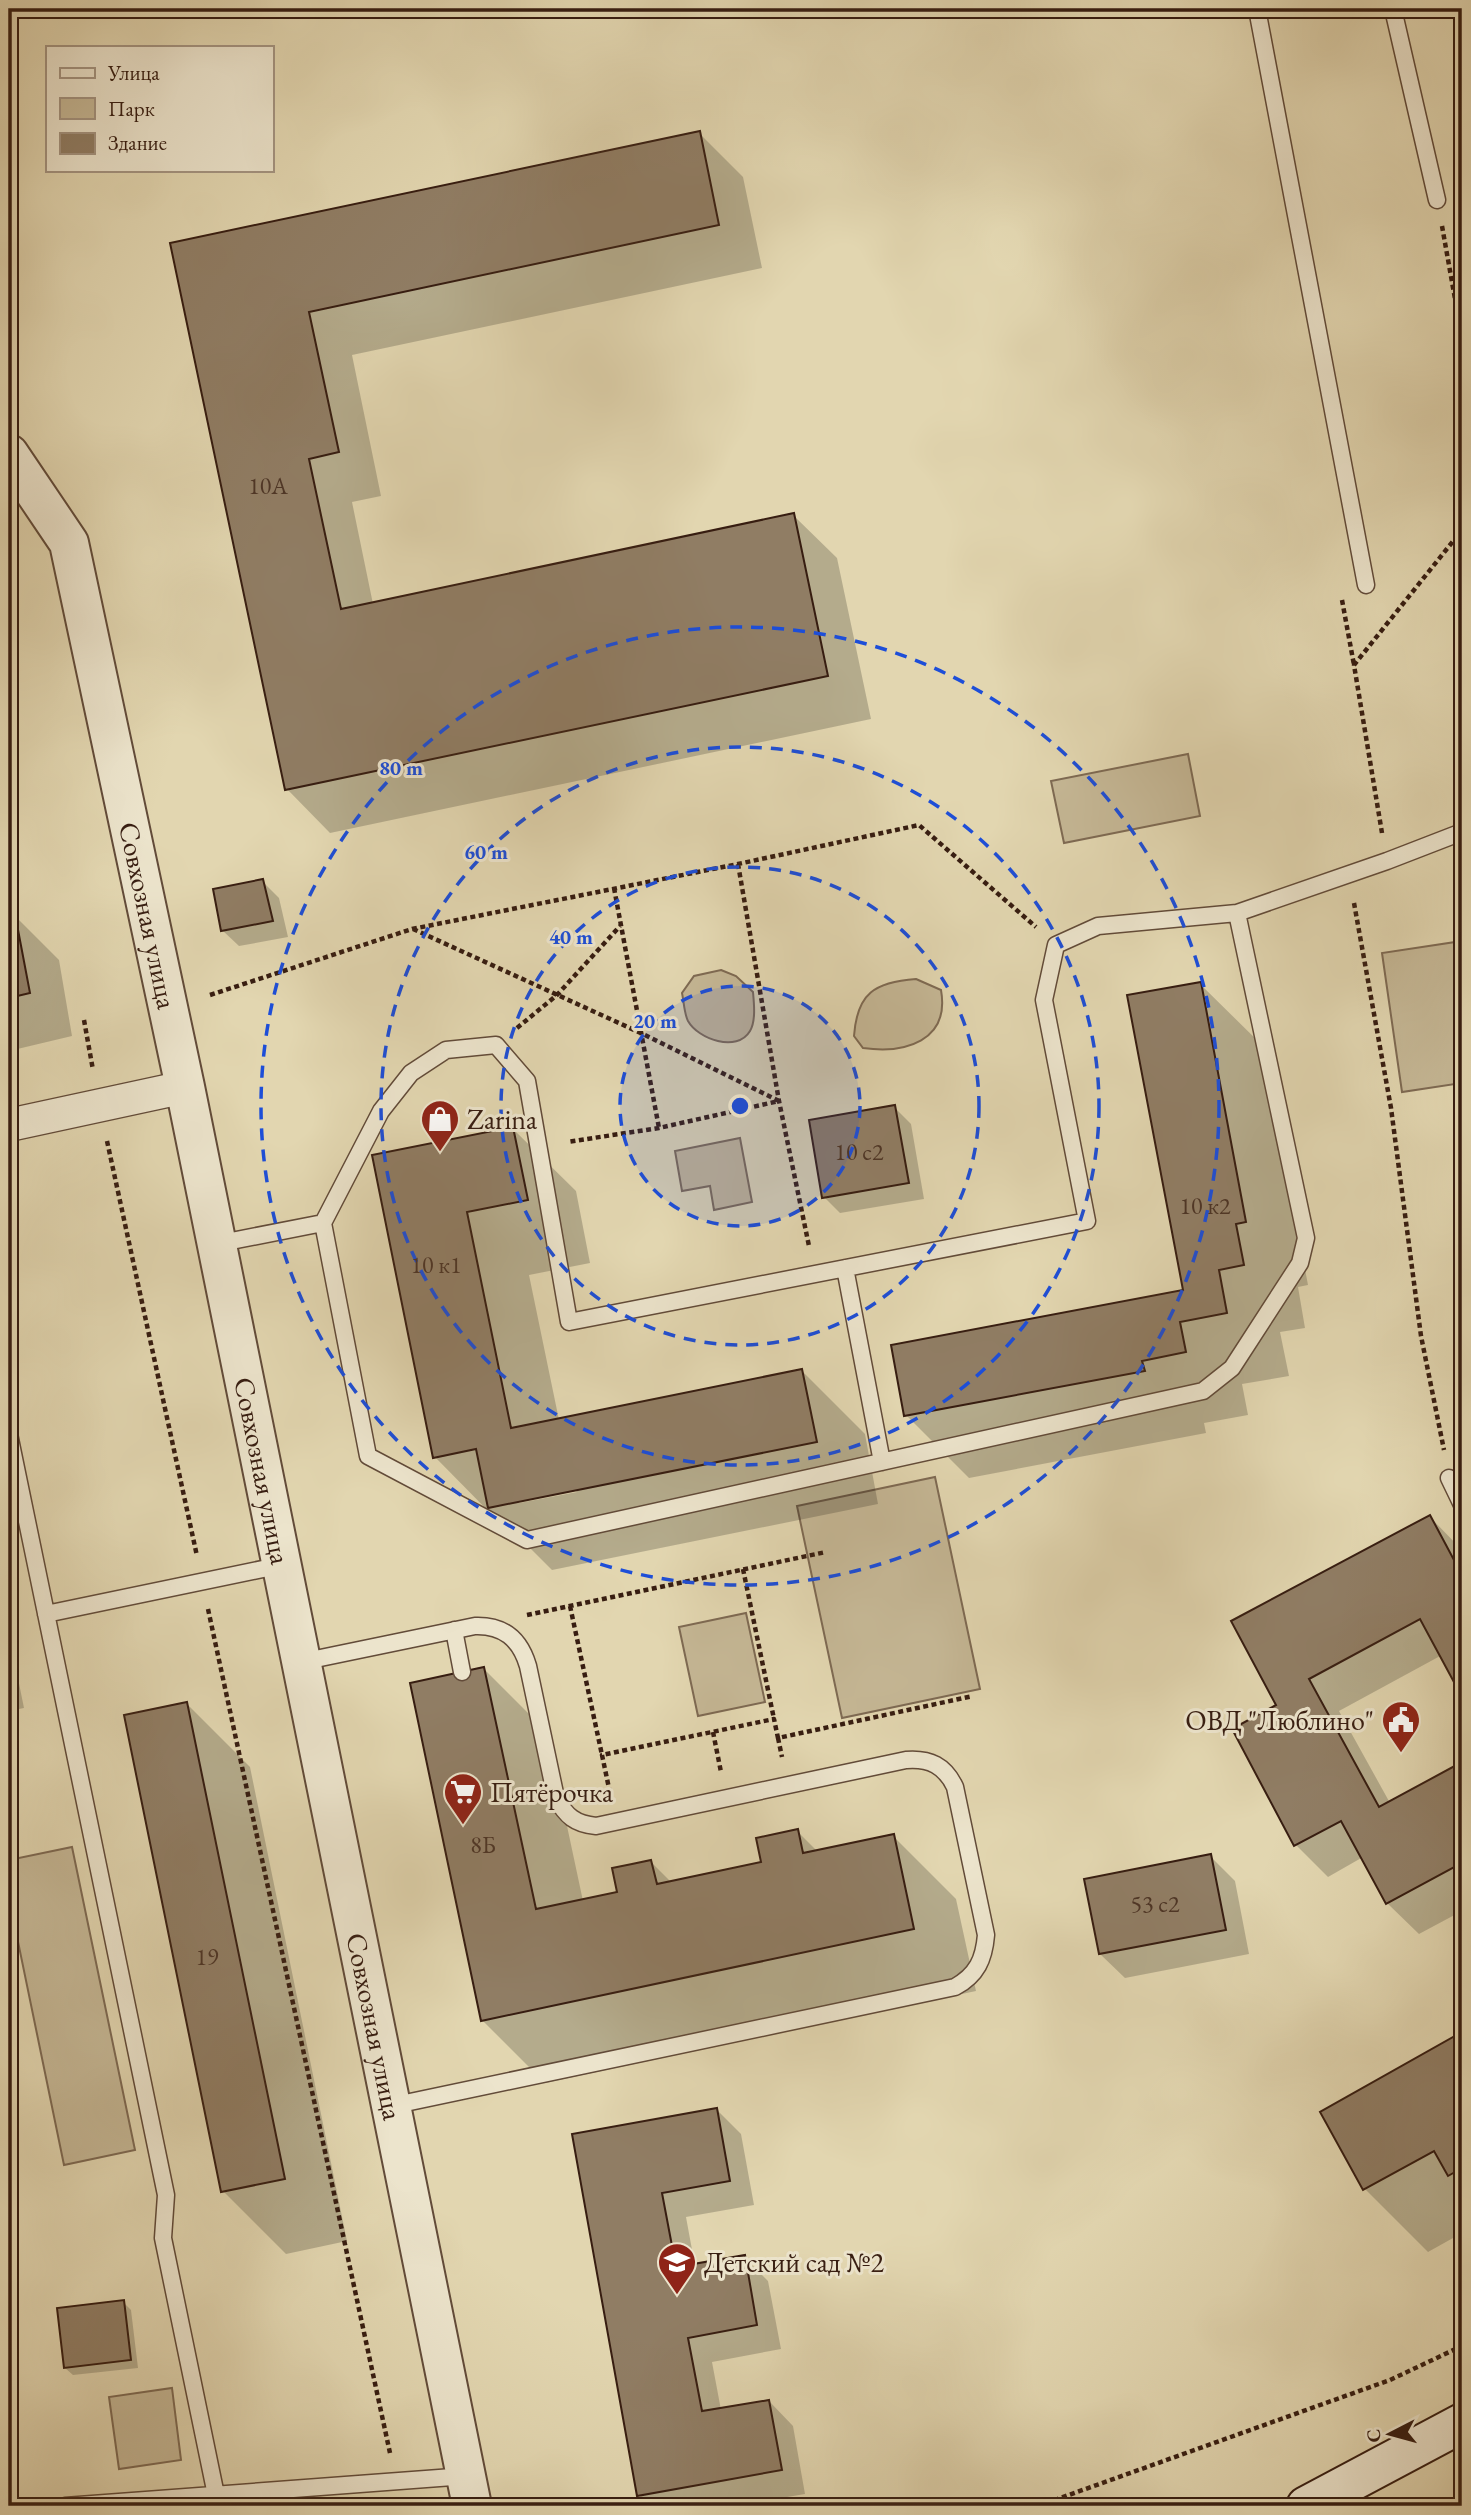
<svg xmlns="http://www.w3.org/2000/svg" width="1471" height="2515" viewBox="0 0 1471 2515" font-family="'EB Garamond',serif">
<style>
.green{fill:#c5b795;stroke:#7e6a53;stroke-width:2}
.shadow{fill:#0003;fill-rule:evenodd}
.building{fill:#907d64;stroke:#371d11;stroke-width:2}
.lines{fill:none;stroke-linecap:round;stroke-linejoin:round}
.service-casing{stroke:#624b39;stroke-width:19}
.minor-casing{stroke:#624b39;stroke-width:35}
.tertiary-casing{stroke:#624b39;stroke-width:42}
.secondary-casing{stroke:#371d11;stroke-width:42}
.path{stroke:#371d11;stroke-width:4.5;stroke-dasharray:5 3.5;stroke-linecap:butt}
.service{stroke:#ece4cc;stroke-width:16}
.minor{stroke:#ece4cc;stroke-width:32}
.tertiary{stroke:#ece4cc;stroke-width:38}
.secondary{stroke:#ece4cc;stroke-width:38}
.ring{fill:none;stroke:#1d4ed8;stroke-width:3.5;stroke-dasharray:12 9}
.labels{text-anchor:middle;stroke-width:6;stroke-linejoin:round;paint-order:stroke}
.number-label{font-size:24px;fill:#4d3526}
.street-label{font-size:28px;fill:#371d11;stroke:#ece4cc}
.poi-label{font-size:28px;fill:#371d11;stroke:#ece4cc;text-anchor:start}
.centre{fill:#1d4ed8;stroke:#ece4cc;stroke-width:3.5}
.ring-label{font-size:21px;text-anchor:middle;font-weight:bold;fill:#1d4ed8;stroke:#ece4cc;stroke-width:6;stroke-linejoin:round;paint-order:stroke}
</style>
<rect width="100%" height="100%" fill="#e2d6b0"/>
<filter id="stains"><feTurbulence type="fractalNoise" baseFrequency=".00286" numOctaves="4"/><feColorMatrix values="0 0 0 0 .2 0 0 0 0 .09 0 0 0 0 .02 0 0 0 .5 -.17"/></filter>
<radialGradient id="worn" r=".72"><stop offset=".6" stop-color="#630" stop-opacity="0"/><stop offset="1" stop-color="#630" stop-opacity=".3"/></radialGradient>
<!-- green -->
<path class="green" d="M1188,754L1200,816L1064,843L1051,781Z
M1462,941V1083L1402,1092L1382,953Z
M721,970L736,976L753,992C754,1003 756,1021 750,1031C737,1053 698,1039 688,1021C684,1013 684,1002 682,993L694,976Z
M916,979L941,990C950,1041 905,1054 863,1048L854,1036C857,993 875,982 916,979Z
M740,1138L752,1202L714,1210L710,1186L682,1191L675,1151Z
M935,1477L980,1689L842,1718L797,1506Z
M746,1613L765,1702L698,1716L679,1627Z
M72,1847L135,2150L64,2165L9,1898V1860Z
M172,2388L181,2460L119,2469L109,2397Z"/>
<!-- shadow -->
<path class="shadow" d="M699,133L743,177L762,268L352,355L381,496L352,502L373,604L793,515L837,558L871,719L330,833L287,789L172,245Z
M262,881L279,898L288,937L239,946L222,930Z
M15,916L59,960L72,1036L9,1051V918Z
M1200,984L1263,1046L1308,1285L1298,1287L1305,1328L1280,1332L1289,1376L1242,1384L1248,1415L1204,1423L1206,1433L969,1478L906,1415L1185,1291Z
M894,1107L911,1124L924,1199L840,1213L824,1197Z
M513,1129L576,1191L590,1263L529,1275L559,1420L802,1371L865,1434L878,1504L552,1570L501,1519L497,1520L435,1457L374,1156ZM574,1489L577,1492L519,1503L518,1500Z
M1430,1517L1462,1550V1694L1442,1655L1339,1711L1390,1803L1462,1764V1911L1419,1934L1387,1903L1363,1857L1328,1877L1296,1845L1234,1730L1278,1706Z
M9,1634L24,1708L9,1711Z
M484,1669L547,1732L583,1901L619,1894L651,1862L672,1883L763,1863L797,1831L818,1852L893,1836L956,1899L976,1991L545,2083L482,2020Z
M187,1704L250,1767L347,2241L286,2254L223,2191Z
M1210,1856L1235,1881L1249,1954L1125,1978L1100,1954Z
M1462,2034V2233L1428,2252L1365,2189L1322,2112Z
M717,2110L741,2134L754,2205L686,2217L695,2266L744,2257L768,2281L781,2349L712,2362L721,2410L769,2401L793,2426L805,2494L735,2506H650L639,2495L574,2136Z
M123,2302L131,2310L138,2368L73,2375L65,2368Z"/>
<!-- building -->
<path class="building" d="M700,131L719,225L309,312L339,452L309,459L341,609L794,513L828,676L285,790L170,243Z
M263,879L273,921L221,931L213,889Z
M15,914L30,993L9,998V916Z
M1201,982L1246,1222L1236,1224L1244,1265L1219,1270L1227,1313L1180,1322L1186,1352L1142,1361L1145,1371L904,1416L891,1345L1183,1290L1127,995Z
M895,1105L909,1183L822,1198L809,1120Z
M513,1127L528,1200L467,1212L511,1428L802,1369L817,1442L488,1508L476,1449L433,1458L372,1155Z
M1430,1515L1462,1575V1697L1420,1619L1309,1679L1379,1807L1462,1762V1863L1386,1904L1341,1821L1294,1846L1232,1729L1276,1705L1231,1621Z
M9,1660L17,1701L9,1703Z
M484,1667L536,1909L617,1892L612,1868L632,1864L651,1860L657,1884L761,1862L756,1838L798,1829L803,1853L894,1834L914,1929L481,2021L410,1683Z
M187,1702L285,2179L221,2192L124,1715Z
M1211,1854L1226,1930L1099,1954L1084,1879Z
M1462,2032V2168L1448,2176L1434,2151L1363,2190L1320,2112Z
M717,2108L730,2181L662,2193L676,2267L745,2255L757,2325L688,2338L702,2411L769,2400L782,2470L637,2496L572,2134Z
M124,2300L131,2360L64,2368L57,2308Z"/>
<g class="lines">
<defs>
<path id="service" d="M1257,9L1366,585
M1393,9L1437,200
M1237,913L1387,861L1462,832
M216,1244L323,1223L381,1111L411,1073L446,1050L496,1045L527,1081L569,1322L1087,1221L1044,1000L1056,945L1098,926L1237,913L1306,1238L1300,1263L1232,1368L1203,1391L527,1540L368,1456L323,1223
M845,1268L882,1462
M9,1434L166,2195L163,2238L216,2495
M1449,1478L1462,1505
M46,1614L282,1565
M454,1630L462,1672
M301,1662L475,1626C503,1625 520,1639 528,1666L556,1798C566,1816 575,1824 596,1826L906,1760C930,1758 945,1766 955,1787L986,1935C984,1959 977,1975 955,1987L391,2106
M65,2506L466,2476"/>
<path id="minor" d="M9,1125L185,1087"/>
<g id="tertiary">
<path id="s1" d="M9,454L69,543L185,1087L472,2506"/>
</g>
<path id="secondary" d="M1306,2506L1462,2423"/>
</defs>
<!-- service casing -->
<use href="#service" class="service-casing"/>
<!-- minor casing -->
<use href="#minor" class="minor-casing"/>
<!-- tertiary casing -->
<use href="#tertiary" class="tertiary-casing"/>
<!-- secondary casing -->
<use href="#secondary" class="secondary-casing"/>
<!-- path -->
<path class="path" d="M1442,226L1462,338
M1342,600L1354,665
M1382,833L1354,665L1462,530
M738,864L779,1101L809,1246
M614,888L659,1128
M1354,903L1391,1108L1421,1336L1444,1450
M413,929L643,1034L779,1101L659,1128L567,1142
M210,995L412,929L738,864L919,825L1036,927
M84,1020L93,1070
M517,1028L557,995L620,926
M107,1141L197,1556
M743,1569L774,1719
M570,1606L602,1755
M208,1609L390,2453
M527,1615L826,1552
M713,1732L721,1772
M778,1738L782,1757
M610,1793L602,1755L774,1719L778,1738L973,1696
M1038,2506L1390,2380L1462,2346"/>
<!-- service -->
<use href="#service" class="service"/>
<!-- minor -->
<use href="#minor" class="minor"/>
<!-- tertiary -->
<use href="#tertiary" class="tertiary"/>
<!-- secondary -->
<use href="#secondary" class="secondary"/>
</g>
<!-- distance rings -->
<circle cx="740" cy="1106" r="120" fill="#1d4ed8" fill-opacity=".12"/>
<g class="ring">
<circle cx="740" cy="1106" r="120"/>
<circle cx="740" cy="1106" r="239"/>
<circle cx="740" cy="1106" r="359"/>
<circle cx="740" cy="1106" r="479"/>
</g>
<!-- icons -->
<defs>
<symbol id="shop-pin" viewBox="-11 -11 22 30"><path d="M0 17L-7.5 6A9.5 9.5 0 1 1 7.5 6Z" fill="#8f2418" stroke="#ece4cc"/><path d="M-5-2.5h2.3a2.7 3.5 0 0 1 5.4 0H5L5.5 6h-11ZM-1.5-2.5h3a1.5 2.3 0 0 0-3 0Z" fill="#fff"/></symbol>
<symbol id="civic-pin" viewBox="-11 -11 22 30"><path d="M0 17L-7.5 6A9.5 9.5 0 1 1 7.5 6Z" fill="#8f2418" stroke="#ece4cc"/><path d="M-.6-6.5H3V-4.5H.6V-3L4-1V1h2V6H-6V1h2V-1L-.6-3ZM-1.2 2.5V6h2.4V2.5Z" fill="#fff"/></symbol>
<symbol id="supermarket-pin" viewBox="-11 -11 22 30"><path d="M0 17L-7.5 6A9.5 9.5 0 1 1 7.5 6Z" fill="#8f2418" stroke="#ece4cc"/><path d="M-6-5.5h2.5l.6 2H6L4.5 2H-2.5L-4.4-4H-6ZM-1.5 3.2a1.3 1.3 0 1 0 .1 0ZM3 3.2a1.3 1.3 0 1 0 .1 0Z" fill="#fff"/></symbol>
<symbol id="school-pin" viewBox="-11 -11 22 30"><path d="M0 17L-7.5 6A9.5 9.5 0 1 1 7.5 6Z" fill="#8f2418" stroke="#ece4cc"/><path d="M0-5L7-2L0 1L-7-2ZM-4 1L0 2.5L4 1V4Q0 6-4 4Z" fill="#fff"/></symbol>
</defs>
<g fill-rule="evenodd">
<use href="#shop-pin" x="418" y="1097" width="44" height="60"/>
<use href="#civic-pin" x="1379" y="1698" width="44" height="60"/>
<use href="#supermarket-pin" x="441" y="1770" width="44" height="60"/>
<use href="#school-pin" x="655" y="2240" width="44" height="60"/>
</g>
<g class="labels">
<!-- number labels -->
<g class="number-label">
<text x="268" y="494">10А</text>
<text x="859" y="1160">10 с2</text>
<text x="1205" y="1214">10 к2</text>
<text x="436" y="1273">10 к1</text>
<text x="483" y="1853">8Б</text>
<text x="1155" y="1912">53 с2</text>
<text x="207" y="1965">19</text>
</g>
<!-- street labels -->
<g class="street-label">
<text dy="10" stroke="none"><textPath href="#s1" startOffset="488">Совхозная улица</textPath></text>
<text dy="10" stroke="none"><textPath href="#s1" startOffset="1055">Совхозная улица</textPath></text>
<text dy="10" stroke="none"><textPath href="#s1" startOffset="1622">Совхозная улица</textPath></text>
</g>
<!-- poi labels -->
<g class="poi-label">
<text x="467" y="1129">Zarina</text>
<text x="1374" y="1730" text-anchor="end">ОВД "Люблино"</text>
<text x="490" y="1802">Пятёрочка</text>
<text x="704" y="2272">Детский сад №2</text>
</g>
</g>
<circle cx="740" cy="1106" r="10" class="centre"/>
<g class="ring-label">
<text x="401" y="775">80 m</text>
<text x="486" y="859">60 m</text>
<text x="571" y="944">40 m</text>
<text x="655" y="1028">20 m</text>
</g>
<!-- margin -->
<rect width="1471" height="2515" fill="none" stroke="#e2d6b0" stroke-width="35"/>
<rect x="10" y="10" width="1450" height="2494" fill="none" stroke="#371d11" stroke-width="3.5"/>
<rect x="18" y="18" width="1436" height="2480" fill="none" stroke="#371d11" stroke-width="2"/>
<!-- legend -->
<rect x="46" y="46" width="228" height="126" fill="#ece4cc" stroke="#a49481" stroke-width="2"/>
<rect x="60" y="68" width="35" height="10" fill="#ece4cc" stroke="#a49481" stroke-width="2"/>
<text x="108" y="80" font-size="21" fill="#371d11">Улица</text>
<rect x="60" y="98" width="35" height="21" fill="#c5b795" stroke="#a49481" stroke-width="2"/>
<text x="108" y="116" font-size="21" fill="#371d11">Парк</text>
<rect x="60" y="133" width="35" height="21" fill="#907d64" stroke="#a49481" stroke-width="2"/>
<text x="108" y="150" font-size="21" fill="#371d11">Здание</text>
<!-- north arrow -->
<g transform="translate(1390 2434) rotate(264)" stroke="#ece4cc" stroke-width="5" paint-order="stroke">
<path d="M0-5L12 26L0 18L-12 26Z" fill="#371d11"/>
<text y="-10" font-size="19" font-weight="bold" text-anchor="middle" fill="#371d11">С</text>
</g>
<rect width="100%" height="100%" filter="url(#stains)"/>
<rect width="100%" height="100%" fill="url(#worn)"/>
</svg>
